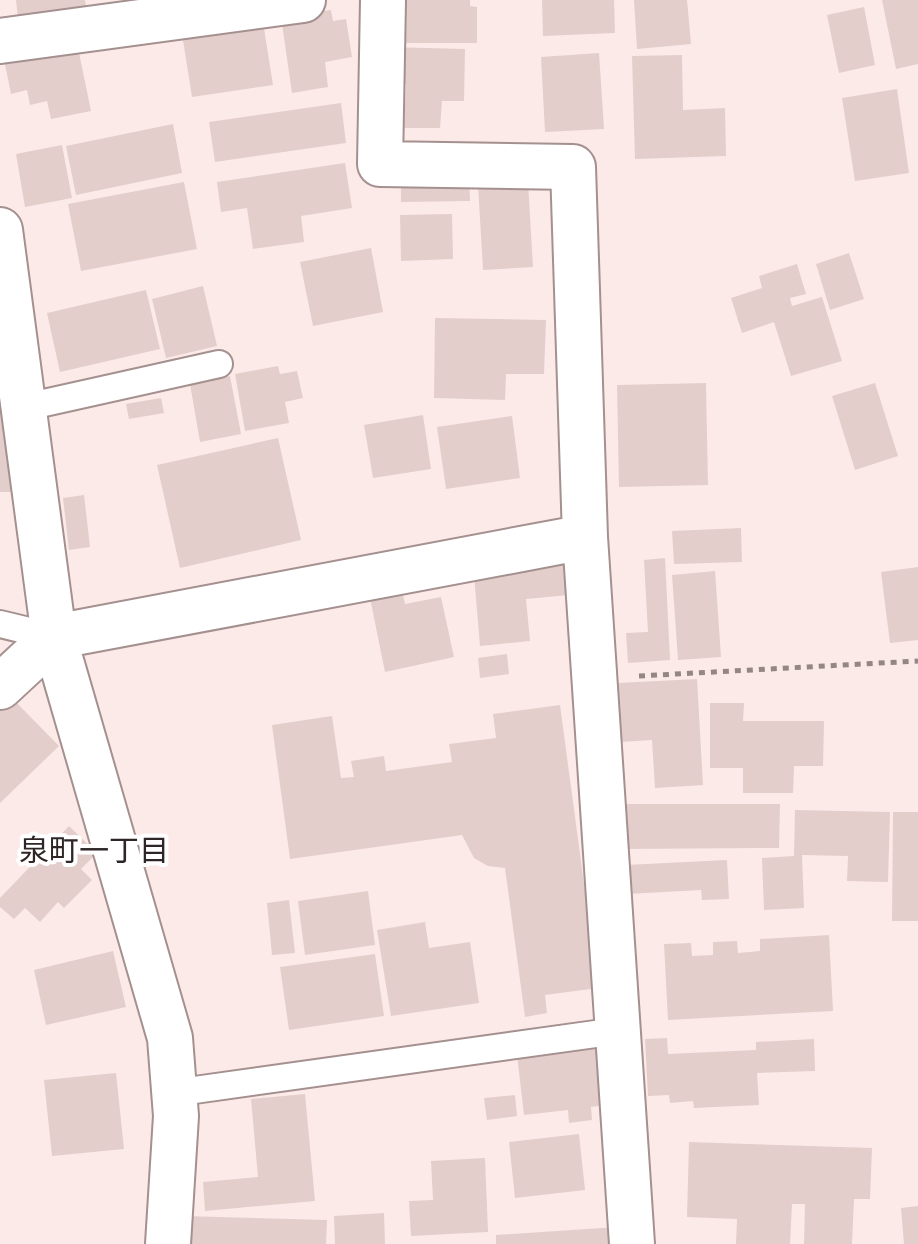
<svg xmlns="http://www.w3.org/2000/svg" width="918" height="1244" viewBox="0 0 918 1244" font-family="Manrope,'Noto Sans JP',sans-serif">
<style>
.building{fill:#e3cecc}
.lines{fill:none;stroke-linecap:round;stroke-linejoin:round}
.lane-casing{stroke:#a4908f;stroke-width:30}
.street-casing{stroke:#a4908f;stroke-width:48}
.path{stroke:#938685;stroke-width:5;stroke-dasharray:6 6;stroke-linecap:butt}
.lane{stroke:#fff;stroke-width:26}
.street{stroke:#fff;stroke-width:44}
.labels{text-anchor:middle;stroke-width:8;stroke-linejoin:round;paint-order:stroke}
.neighbourhood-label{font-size:30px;fill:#2e2626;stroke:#fff}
</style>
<rect width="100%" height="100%" fill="#fceae9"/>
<!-- building -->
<path class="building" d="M16,0H85L86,6L18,18Z
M396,0H470V6L477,7V43H395Z
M542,0H614L615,33L543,36Z
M634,0H687L691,44L637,49Z
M882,0H918V64L896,69Z
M864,7L875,65L839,73L827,15Z
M331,10L333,21L346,19L352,57L325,62L328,87L292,93L281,17Z
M263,22L273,85L192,97L182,34Z
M77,43L91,111L51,119L47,101L30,105L27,90L11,94L4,59Z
M388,47L465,49L464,101H442L440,128H404L406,84L387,83Z
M599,53L604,129L545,132L541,57Z
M682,55L683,110L725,108L726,156L635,159L632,56Z
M897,89L909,173L855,181L842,98Z
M341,103L346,143L215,162L209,122Z
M173,124L182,173L76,195L66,146Z
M62,145L72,198L25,207L16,154Z
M345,163L352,208L301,216L304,242L253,249L247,208L221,212L217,182Z
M469,175L470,201L401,202V176Z
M184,182L197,249L81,271L68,204Z
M528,182L533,267L483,270L478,185Z
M452,214L453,259L401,261L400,215Z
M371,248L383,312L313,326L300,262Z
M849,253L864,299L830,310L816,264Z
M797,264L806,294L790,298L792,306L822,297L842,361L791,376L774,322L742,333L731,298L762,288L759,276Z
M203,286L217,346L166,358L152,299Z
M146,290L160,349L60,372L47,313Z
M435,318L546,320L544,374H506L505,400L434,398Z
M278,366L280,374L297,371L303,398L285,402L289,423L245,431L235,374Z
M230,376L241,434L200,442L190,384Z
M706,383L708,485L619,487L617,385Z
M875,383L898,456L855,470L832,396Z
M11,398V492H0V399Z
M161,398L164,413L129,419L126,404Z
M423,415L431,469L373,478L364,425Z
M512,416L520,478L446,489L437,427Z
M278,438L301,540L180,568L157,465Z
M84,495L90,547L69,550L63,498Z
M741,528L742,562L674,564L672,531Z
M566,554L569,595L526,599L530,641L480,646L473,563Z
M665,558L670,660L628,663L626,633L648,632L644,560Z
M918,567V640L890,643L881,572Z
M715,571L721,657L678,660L672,575Z
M401,585L405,604L441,597L454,657L385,672L369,593Z
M507,654L509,674L480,678L478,658Z
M697,679L703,785L655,788L652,740L621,742L618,683Z
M9,695L59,746L0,803V704Z
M710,703H744L743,721H824L823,766H794L793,793H743V768H710Z
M560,705L598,988L545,995L547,1013L525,1017L505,868L488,866L474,858L462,835L290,859L272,725L332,716L341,778L354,777L351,761L384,756L386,771L452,762L449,744L496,738L493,714Z
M623,804H780L779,848L622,849Z
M795,810L890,812L888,882L847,881L848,856L802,855L804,908L764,910L762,858L794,856Z
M893,812H918V921H892Z
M69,826L97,853L81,869L92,880L64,908L58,902L40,922L25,908L14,919L0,907V898Z
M727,860L729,899L702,900L701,890L627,894L625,865Z
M368,891L375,945L305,955L298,901Z
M289,900L295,953L272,955L267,903Z
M425,922L429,948L470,942L479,1003L391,1016L377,930Z
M829,935L833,1011L668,1020L664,944L691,943L692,956L713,955V942L737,941L738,953L760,951V939Z
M113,951L126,1007L46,1025L34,970Z
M375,954L384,1016L289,1030L280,967Z
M667,1038L668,1054L756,1050V1042L814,1039L815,1071L757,1073L759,1105L694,1108L693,1101L670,1103L669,1095L648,1096L645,1039Z
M600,1045L606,1105L591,1107L592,1120L569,1123L568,1110L524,1115L517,1055Z
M116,1073L124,1149L52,1156L44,1080Z
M305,1094L315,1201L205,1211L203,1182L258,1177L251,1099Z
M515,1095L517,1116L487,1120L484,1098Z
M579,1134L585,1190L515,1198L509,1142Z
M689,1142L872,1148L870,1199H854L852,1244H804L805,1204H792L790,1244H736L737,1219L687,1217Z
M485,1158L488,1232L411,1236L409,1201L433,1200L431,1161Z
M918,1206V1244H904L901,1208Z
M384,1213L385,1244H335L334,1216Z
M184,1216L327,1220L326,1244H183Z
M617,1227L618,1244H496V1235Z"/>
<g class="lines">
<defs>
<path id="lane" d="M26,407L219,364
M0,624L54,637
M173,1093L617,1031"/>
<path id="street" d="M383,0L380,164L573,167L585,537L632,1244
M0,41L303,0
M0,230L54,637L0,687
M168,1244L176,1116L170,1038L54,637L585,537"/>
</defs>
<!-- lane casing -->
<use href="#lane" class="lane-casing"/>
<!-- street casing -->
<use href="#street" class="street-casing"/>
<!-- path -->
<path class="path" d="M639,676L918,661"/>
<!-- lane -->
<use href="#lane" class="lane"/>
<!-- street -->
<use href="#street" class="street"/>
</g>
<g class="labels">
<!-- neighbourhood labels -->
<g class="neighbourhood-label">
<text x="94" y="861">泉町一丁目</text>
</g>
</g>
</svg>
